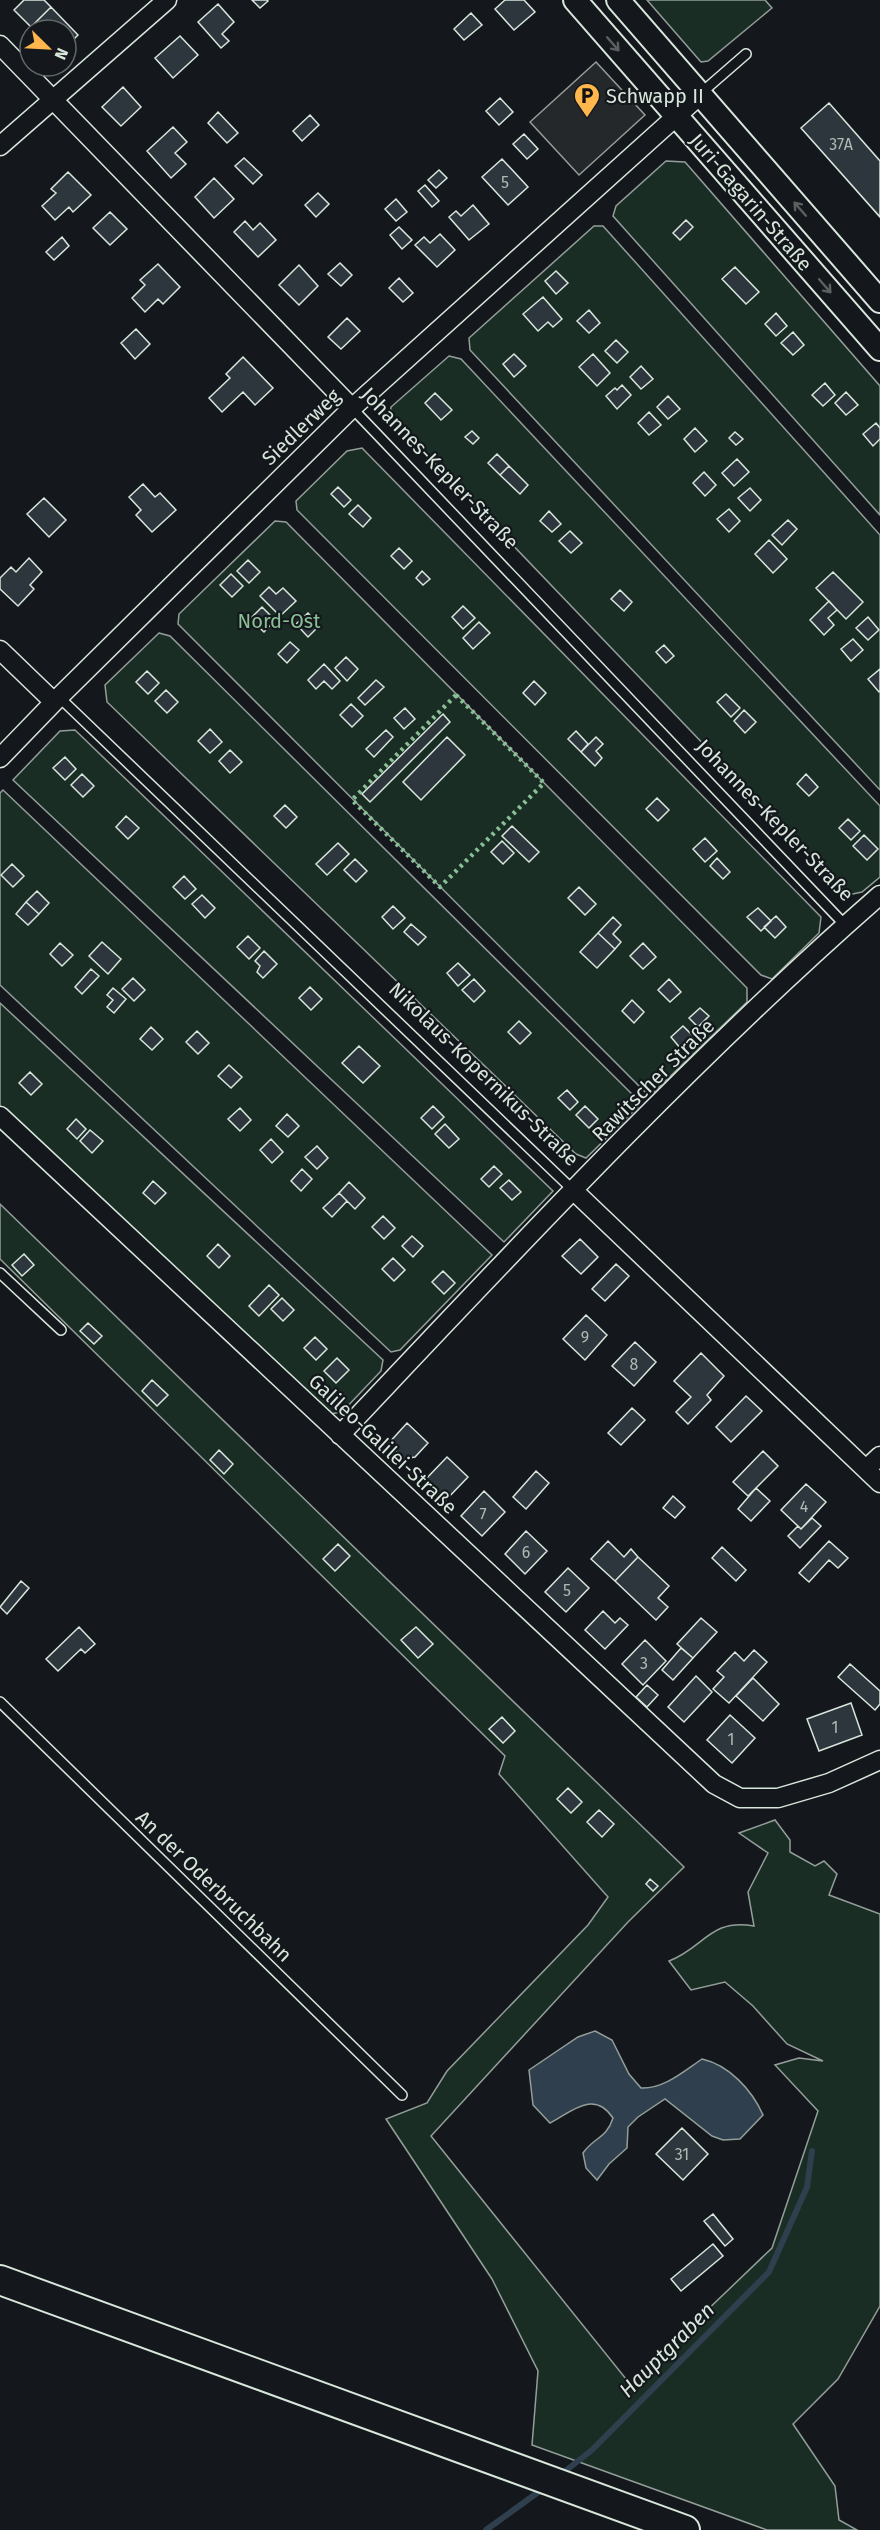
<svg xmlns="http://www.w3.org/2000/svg" width="880" height="2530" viewBox="0 0 880 2530" font-family="'Fira Sans',sans-serif">
<style>
.green{fill:#1a2d24;stroke:#939e99;stroke-width:1.5}
.parking{fill:#24282b;stroke:#939e99;stroke-width:1.5}
.water{fill:#2f3f4d;stroke:#939e99;stroke-width:1.5}
.lines{fill:none;stroke-linecap:round;stroke-linejoin:round}
.stream{stroke:#2f3f4d;stroke-width:6}
.building{fill:#2c363c;stroke:#d8e6dc;stroke-width:1.5}
.service-casing{stroke:#d8e6dc;stroke-width:12}
.minor-casing{stroke:#d8e6dc;stroke-width:21}
.tertiary-casing{stroke:#d8e6dc;stroke-width:26}
.primary-casing{stroke:#d8e6dc;stroke-width:32}
.service{stroke:#14181c;stroke-width:9}
.minor{stroke:#14181c;stroke-width:18}
.tertiary{stroke:#14181c;stroke-width:22}
.primary{stroke:#14181c;stroke-width:28}
.hedge{stroke:#8ac095;stroke-width:4.5;stroke-dasharray:3 4.5;stroke-linecap:butt}
.oneway{stroke:#59605f}
.labels{text-anchor:middle;stroke-width:4.5;stroke-linejoin:round;paint-order:stroke}
.number-label{font-size:16px;fill:#adbab4}
.poi-label{font-size:20px;fill:#d8e6dc;stroke:#14181c;text-anchor:start}
.street-label{font-size:20px;fill:#d8e6dc;stroke:#14181c}
.park-label{font-size:20px;fill:#8ac095;stroke:#14181c}
.water-label{font-size:21px;font-style:italic;fill:#d8e6dc;stroke:#14181c}
</style>
<rect width="100%" height="100%" fill="#14181c"/>
<!-- green -->
<path class="green" d="M647,0H765L772,8L708,61L701,62Z
M666,161L685,162L880,386V515L613,216L616,206Z
M594,226H603L880,535V790L470,350L469,338Z
M449,356L461,359L880,806V877L862,892L848,895L390,417L391,407Z
M362,448L821,917L819,933L772,979L761,975L297,510L296,501L347,451Z
M275,521L286,522L747,988V1002L654,1092H645L178,624L179,614Z
M159,633L170,636L638,1100V1107L586,1158L576,1154L107,702L105,685Z
M75,730L553,1191L504,1242L13,780L60,731Z
M3,790L492,1255L400,1350L391,1352L0,985V793Z
M0,1003L383,1360L381,1371L342,1412L330,1414L0,1107Z
M0,1204L684,1867L628,1922L431,2136L630,2384L772,2248L818,2111L775,2065L799,2058L823,2061L787,2044L753,2006L725,1982L691,1990L669,1961C704,1948 710,1918 754,1926L748,1892L768,1853L739,1833L775,1820L790,1840V1852L815,1866L824,1861L837,1874L829,1895L880,1914V2306L838,2379L793,2424L835,2486L839,2520L857,2530H767L532,2445L538,2371L492,2279L386,2119L427,2103L447,2071L588,1925L608,1897L499,1774L505,1756L0,1259Z"/>
<!-- parking -->
<path class="parking" d="M596,62L645,115L579,175L530,122Z"/>
<!-- water -->
<path class="water" d="M595,2031L612,2040L629,2074L641,2088C664,2089 684,2071 702,2059C729,2065 752,2090 763,2115L740,2139L723,2140L712,2136L665,2099L638,2117L628,2127L627,2148L609,2164L597,2180L586,2168L583,2153C593,2138 607,2138 613,2118C594,2089 571,2112 550,2123L533,2105L529,2070L578,2037Z"/>
<g class="lines">
<!-- stream -->
<path class="stream" d="M559,2476L592,2450L769,2272L807,2187L812,2151
M486,2530L544,2488"/>
</g>
<!-- building -->
<path class="building" d="M24,0H44L51,7L31,27L14,10Z
M252,0H267L268,1L260,8Z
M505,0H524L535,12L514,30L495,9Z
M218,4L234,22L222,34L229,41L221,48L198,22Z
M51,7L78,35L66,47V30H35L31,27Z
M471,13L482,25L464,40L454,29Z
M180,36L198,55L173,78L155,58Z
M123,87L141,107L121,126L102,107Z
M500,98L513,112L499,125L486,111Z
M829,103L880,161V217L801,128Z
M218,112L238,133L227,143L208,123Z
M310,115L319,125L302,141L293,131Z
M173,127L187,142L175,153L186,164L171,178L147,151Z
M524,134L538,149L527,159L513,144Z
M244,158L262,175L253,184L235,166Z
M502,159L528,187L508,205L482,177Z
M439,170L447,178L436,188L428,180Z
M68,172L91,195L73,212L69,207L55,220L42,206L56,193L51,189Z
M214,178L234,199L214,218L195,197Z
M425,185L439,201L432,207L418,191Z
M318,193L329,204L316,217L305,205Z
M396,199L407,212L396,221L385,209Z
M473,205L489,224L469,240L449,217L456,211L461,216Z
M110,212L127,229L110,245L93,228Z
M686,220L693,227L680,240L673,233Z
M245,221L253,230L260,223L276,240L258,257L234,232Z
M399,227L412,240L402,249L390,235Z
M440,234L455,250L437,267L415,245L424,237L430,243Z
M62,237L69,246L54,260L46,252Z
M340,263L352,275L341,286L328,274Z
M158,264L180,287L163,304L158,299L145,312L132,298L145,285L140,280Z
M299,265L318,286L299,305L279,285Z
M735,267L759,292L746,304L722,279Z
M556,271L568,283L556,294L545,281Z
M399,278L413,293L403,302L389,288Z
M543,297L562,319L553,327L548,322L538,331L523,314Z
M589,310L600,323L589,333L577,321Z
M776,313L787,326L776,336L765,324Z
M347,318L360,331L341,349L328,337Z
M136,329L150,344L135,359L121,343Z
M793,332L804,345L793,355L781,343Z
M616,340L628,352L617,363L605,351Z
M514,354L526,366L514,377L503,364Z
M593,354L610,373L597,386L579,367Z
M243,357L273,388L255,405L243,392L222,412L209,398L230,378L226,374Z
M641,366L653,379L641,389L630,377Z
M825,383L835,395L823,406L812,395Z
M622,385L631,395L617,409L606,396L615,388L617,390Z
M846,392L858,405L846,415L835,403Z
M435,393L452,410L441,420L425,403Z
M668,396L680,409L668,419L657,407Z
M649,412L661,425L649,435L638,423Z
M876,423L880,428V439L873,446L863,434Z
M695,428L707,441L695,452L684,439Z
M472,431L479,438L473,444L465,437Z
M735,432L743,439L736,445L729,438Z
M497,454L509,466L500,475L488,463Z
M737,459L749,472L734,486L722,473Z
M509,466L528,485L520,494L500,475Z
M704,472L716,485L705,496L693,483Z
M143,484L155,497L160,493L176,510L152,532L136,515L141,510L129,497Z
M338,487L351,500L344,507L331,494Z
M750,488L761,500L750,511L738,498Z
M44,498L66,520L49,537L27,514Z
M358,505L371,518L363,527L349,514Z
M729,509L740,521L729,532L717,519Z
M549,511L561,524L552,532L540,521Z
M788,520L797,529L782,545L772,535Z
M570,531L582,543L571,553L559,541Z
M769,540L787,559L773,573L755,554Z
M399,548L412,561L404,569L391,556Z
M29,558L42,572L30,585L34,589L18,606L0,589V578L11,567L16,572Z
M248,560L260,572L249,583L237,571Z
M422,571L430,579L423,585L416,578Z
M833,572L863,602L846,619L816,588Z
M231,574L243,586L232,597L220,585Z
M269,587L276,594L283,588L296,601L280,616L260,596Z
M620,590L632,602L624,611L611,599Z
M829,601L837,610L828,618L834,625L824,635L810,620Z
M463,606L475,618L463,629L452,617Z
M262,607L275,620L264,632L250,619Z
M308,613L319,626L308,637L296,624Z
M868,617L879,630L868,640L856,628Z
M479,622L490,633L473,649L463,638Z
M853,639L863,650L851,661L841,649Z
M290,642L299,650L287,663L278,654Z
M664,645L674,656L666,663L656,652Z
M346,657L358,669L347,681L335,668Z
M324,664L340,681L332,689L324,681L316,689L308,680Z
M880,669V691L879,692L868,679Z
M147,671L159,683L148,694L136,682Z
M376,680L384,687L365,705L358,698Z
M534,681L546,693L535,705L523,693Z
M166,690L178,702L167,713L155,701Z
M726,694L740,708L731,717L717,702Z
M351,704L363,716L352,727L340,715Z
M405,708L415,719L404,729L394,718Z
M744,710L756,722L745,733L734,721Z
M443,714L450,722L370,802L362,794Z
M210,729L222,742L210,753L198,741Z
M386,730L393,737L374,757L366,749Z
M576,731L588,744L581,752L568,739Z
M447,737L465,755L421,800L403,782Z
M596,737L603,744L596,751L602,758L595,766L581,752Z
M230,750L242,762L230,773L219,761Z
M65,757L76,769L65,780L53,768Z
M82,774L94,786L83,797L71,785Z
M806,774L818,787L809,796L797,784Z
M657,798L669,810L658,821L646,809Z
M285,805L297,817L286,828L274,816Z
M126,816L139,828L128,839L116,827Z
M848,819L860,831L851,840L839,828Z
M512,826L539,852L529,862L502,836Z
M864,835L878,849L867,860L853,846Z
M705,838L717,851L705,862L693,849Z
M502,841L514,853L503,864L491,852Z
M338,843L349,854L327,875L316,864Z
M717,858L730,872L723,879L710,866Z
M355,859L367,871L356,882L344,870Z
M12,864L24,876L13,887L1,875Z
M184,876L196,889L185,899L173,887Z
M579,887L596,904L585,915L568,898Z
M37,891L49,903L39,914L26,902Z
M202,895L215,908L205,918L192,904Z
M26,902L39,914L28,925L16,914Z
M393,906L405,918L393,929L382,917Z
M758,908L771,921L761,931L747,917Z
M776,916L786,927L775,938L764,927Z
M613,917L621,925L613,934L621,942L615,949L598,933Z
M411,924L426,937L418,945L404,932Z
M598,933L615,949L597,968L580,952Z
M248,936L260,948L249,959L237,947Z
M102,942L121,959L108,974L89,956Z
M60,943L73,955L62,966L50,954Z
M643,943L656,957L643,969L630,956Z
M264,951L277,964L263,978L257,972L260,966L255,961Z
M458,963L470,975L458,986L447,973Z
M91,969L99,976L82,994L75,987Z
M133,978L145,990L134,1001L122,989Z
M474,979L485,991L474,1002L462,990Z
M669,979L681,992L670,1002L658,990Z
M310,987L322,999L311,1010L299,998Z
M113,988L126,999L114,1013L107,1007L113,1000L107,995Z
M632,1000L644,1012L634,1023L622,1011Z
M700,1008L709,1016L698,1027L689,1018Z
M519,1021L531,1033L520,1044L508,1032Z
M683,1026L694,1037L681,1049L671,1037Z
M151,1027L163,1039L152,1050L140,1039Z
M197,1031L209,1043L198,1054L186,1042Z
M359,1046L380,1066L363,1083L342,1063Z
M229,1065L242,1077L231,1088L218,1076Z
M30,1072L42,1084L31,1095L19,1083Z
M567,1090L578,1102L570,1110L558,1098Z
M433,1106L444,1117L432,1129L421,1118Z
M585,1106L598,1119L589,1128L576,1115Z
M240,1108L251,1120L240,1131L228,1119Z
M287,1114L299,1126L288,1137L276,1126Z
M76,1119L86,1129L77,1139L67,1129Z
M445,1124L459,1139L449,1148L435,1134Z
M90,1130L103,1141L92,1153L80,1141Z
M271,1139L283,1152L272,1163L260,1150Z
M317,1146L328,1158L317,1169L305,1157Z
M494,1166L502,1174L489,1187L481,1179Z
M302,1169L312,1179L301,1191L291,1181Z
M509,1180L521,1192L512,1200L500,1188Z
M153,1181L166,1193L155,1204L143,1193Z
M349,1182L365,1198L355,1209L339,1193Z
M339,1193L347,1201L332,1217L323,1208Z
M383,1216L395,1228L384,1239L372,1227Z
M412,1236L423,1246L413,1257L402,1246Z
M580,1239L598,1257L581,1274L562,1256Z
M218,1244L230,1256L219,1268L207,1256Z
M24,1254L34,1265L22,1276L12,1265Z
M393,1258L405,1270L394,1281L382,1269Z
M616,1264L629,1276L605,1301L592,1289Z
M443,1271L455,1283L444,1294L432,1282Z
M269,1285L279,1295L259,1316L249,1306Z
M282,1298L294,1310L283,1321L271,1309Z
M586,1315L607,1335L585,1360L563,1339Z
M88,1323L102,1336L94,1344L80,1331Z
M315,1337L327,1349L316,1360L304,1348Z
M635,1342L656,1362L634,1386L612,1366Z
M701,1353L724,1376L707,1395L711,1400L688,1424L676,1412L691,1397L674,1381Z
M337,1358L349,1370L336,1383L324,1371Z
M152,1380L168,1395L157,1406L142,1391Z
M746,1396L762,1411L731,1442L716,1427Z
M632,1408L645,1420L621,1445L608,1433Z
M407,1423L428,1443L415,1457L404,1459L388,1444Z
M219,1450L233,1464L224,1474L210,1460Z
M763,1451L778,1466L748,1496L733,1482Z
M447,1457L468,1477L445,1501L424,1481Z
M536,1471L549,1483L526,1509L513,1497Z
M806,1484L826,1502L801,1529L781,1510Z
M756,1488L770,1501L751,1521L738,1509Z
M484,1491L505,1512L482,1536L461,1516Z
M673,1496L685,1507L675,1518L663,1508Z
M812,1518L821,1526L800,1548L788,1536L798,1526L801,1529Z
M526,1531L547,1551L525,1574L505,1554Z
M608,1541L624,1557L631,1549L638,1557L615,1581L591,1559Z
M829,1541L848,1558L838,1568L829,1560L809,1582L799,1573Z
M338,1544L350,1556L335,1571L323,1559Z
M722,1547L746,1570L736,1581L712,1558Z
M638,1557L669,1586L658,1598L668,1607L656,1620L615,1581Z
M568,1568L589,1588L566,1612L545,1592Z
M21,1581L29,1588L7,1614L0,1607Z
M603,1611L615,1623L620,1618L628,1625L605,1649L585,1630Z
M701,1618L717,1632L693,1658L677,1644Z
M79,1627L95,1644L85,1653L81,1649L58,1671L46,1659Z
M416,1627L433,1644L418,1658L401,1640Z
M645,1640L666,1661L643,1685L622,1664Z
M681,1648L693,1658L673,1680L662,1670Z
M754,1650L767,1662L729,1703L713,1689L724,1677L717,1671L735,1652L744,1661Z
M850,1664L880,1691V1704L875,1710L838,1677Z
M696,1676L712,1692L684,1722L668,1707Z
M753,1678L779,1704L763,1721L736,1696Z
M647,1685L658,1695L647,1707L636,1697Z
M851,1703L862,1735L819,1751L807,1719Z
M730,1715L755,1738L732,1763L707,1740Z
M502,1717L515,1731L503,1743L489,1729Z
M568,1788L582,1802L571,1813L557,1799Z
M599,1810L614,1824L602,1837L587,1822Z
M650,1879L658,1886L653,1891L646,1884Z
M682,2128L708,2154L683,2180L656,2154Z
M713,2214L733,2239L725,2246L704,2221Z
M713,2244L723,2256L681,2291L671,2279Z"/>
<g class="lines">
<defs>
<path id="service" d="M700,94L746,54
M352,408L845,925
M59,697L573,1190
M0,1273L61,1330
M0,1702L402,2095"/>
<path id="minor" d="M0,45L352,408
M0,146L167,0
M0,650L54,702
M0,758L59,697L352,408L700,95
M0,1116L714,1784L740,1798H778L829,1783L880,1760
M573,1190L880,1483
M340,1435C514,1251 690,1061 880,895
M866,1469L880,1456"/>
<path id="tertiary" d="M575,0L880,349
M618,0L880,301"/>
<path id="primary" d="M0,2280L685,2530"/>
</defs>
<!-- service casing -->
<use href="#service" class="service-casing"/>
<!-- minor casing -->
<use href="#minor" class="minor-casing"/>
<!-- tertiary casing -->
<use href="#tertiary" class="tertiary-casing"/>
<!-- primary casing -->
<use href="#primary" class="primary-casing"/>
<!-- service -->
<use href="#service" class="service"/>
<!-- minor -->
<use href="#minor" class="minor"/>
<!-- tertiary -->
<use href="#tertiary" class="tertiary"/>
<!-- primary -->
<use href="#primary" class="primary"/>
<!-- hedge -->
<path class="hedge" d="M456,695L544,783L440,887L352,800Z"/>
</g>
<!-- one-way arrows -->
<defs><path id="oneway-shaft" d="M-6 0H5M1.5-3L5.5 0L1.5 3" fill="none" stroke-width="1.6" stroke-linecap="round" stroke-linejoin="round" transform="scale(1.5)"/></defs>
<g class="oneway">
<use href="#oneway-shaft" transform="translate(613 44) rotate(49)"/>
<use href="#oneway-shaft" transform="translate(800 209) rotate(-131)"/>
<use href="#oneway-shaft" transform="translate(825 286) rotate(49)"/>
</g>
<!-- icons -->
<defs>
<symbol id="parking-pin" viewBox="-11 -11 22 30"><path d="M0 17L-7.5 6A9.5 9.5 0 1 1 7.5 6Z" fill="#ffb74d" stroke="#14181c"/><path d="M-3.5-5.5H1a3.5 3.5 0 0 1 0 7H-1V5.5H-3.5ZM-1-3.4V-.6H.8a1.4 1.4 0 0 0 0-2.8Z" fill="#111"/></symbol>
</defs>
<g fill-rule="evenodd">
<use href="#parking-pin" x="572" y="81" width="30" height="40"/>
</g>
<g class="labels">
<!-- number labels -->
<g class="number-label">
<text x="841" y="150">37A</text>
<text x="505" y="188">5</text>
<text x="585" y="1343">9</text>
<text x="634" y="1370">8</text>
<text x="804" y="1512">4</text>
<text x="483" y="1520">7</text>
<text x="526" y="1558">6</text>
<text x="567" y="1596">5</text>
<text x="644" y="1669">3</text>
<text x="835" y="1733">1</text>
<text x="731" y="1745">1</text>
<text x="682" y="2160">31</text>
</g>
<!-- poi labels -->
<g class="poi-label">
<text x="606" y="103">Schwapp II</text>
</g>
<!-- street labels -->
<g class="street-label">
<text transform="translate(751 202) rotate(49)" y="7">Juri-Gagarin-Straße</text>
<text transform="translate(301 427) rotate(-44)" y="7">Siedlerweg</text>
<text transform="translate(440 468) rotate(46)" y="7">Johannes-Kepler-Straße</text>
<text transform="translate(775 820) rotate(46)" y="7">Johannes-Kepler-Straße</text>
<text transform="translate(484 1074) rotate(44)" y="7">Nikolaus-Kopernikus-Straße</text>
<text transform="translate(653 1080) rotate(-45)" y="7">Rawitscher Straße</text>
<text transform="translate(383 1444) rotate(43)" y="7">Galileo-Galilei-Straße</text>
<text transform="translate(214 1886) rotate(44)" y="7">An der Oderbruchbahn</text>
</g>
<!-- park labels -->
<g class="park-label">
<text x="279" y="628">Nord-Ost</text>
</g>
<!-- water labels -->
<g class="water-label">
<text transform="translate(667 2350) rotate(-45)" y="7">Hauptgraben</text>
</g>
</g>
<!-- north arrow -->
<g transform="translate(48 48) rotate(114)"><circle r="28" fill="#14181c" stroke="#626a69" stroke-width="1.5"/>
<path d="M0-4.5L10 22L0 15L-10 22Z" fill="#ffb74d"/>
<text y="-9" font-size="16" font-weight="bold" text-anchor="middle" fill="#d8e6dc">N</text>
</g>
</svg>
